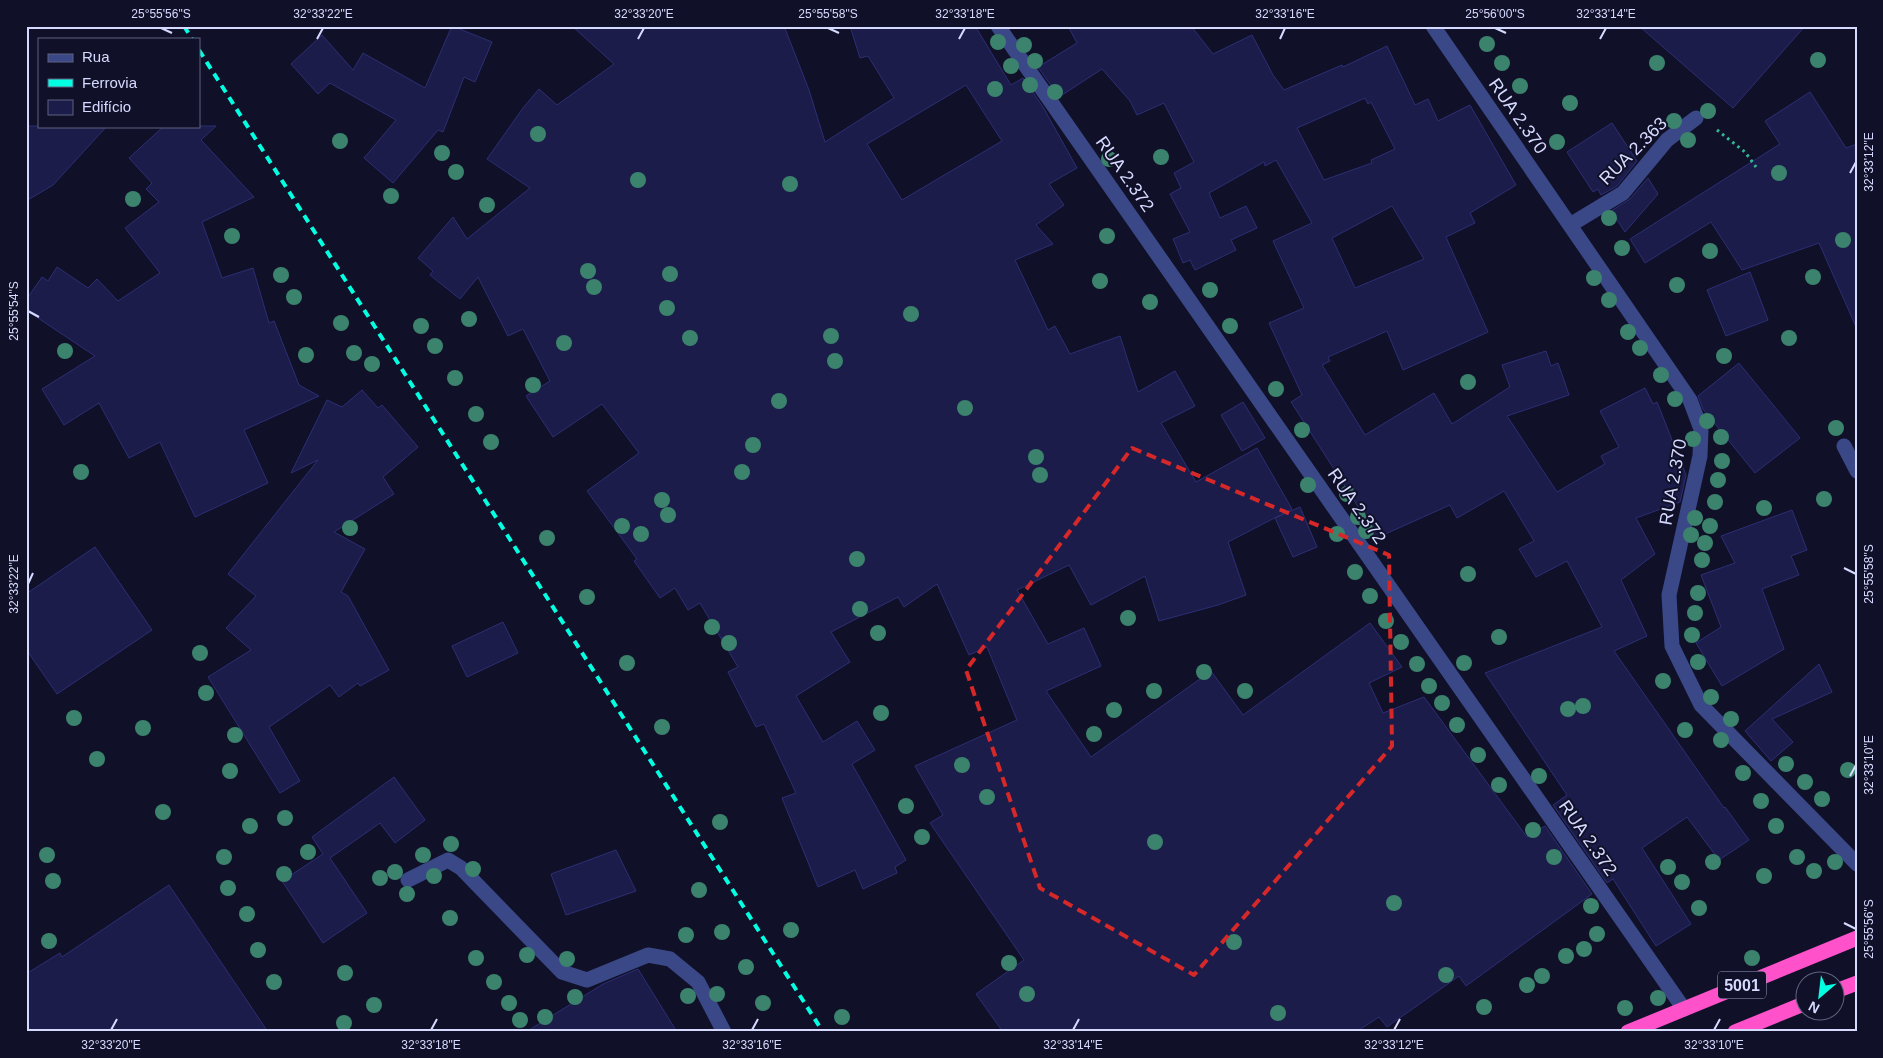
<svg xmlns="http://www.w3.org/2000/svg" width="1883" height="1058" viewBox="0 0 1883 1058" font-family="Arial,sans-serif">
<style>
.building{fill:#1b1c49;stroke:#2d2e75;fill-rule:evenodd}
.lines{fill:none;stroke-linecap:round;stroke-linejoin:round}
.path{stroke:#2fba94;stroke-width:3;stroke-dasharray:2.5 4;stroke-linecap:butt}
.minor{stroke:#3a4887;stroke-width:15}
.highway{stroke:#ff51ca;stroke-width:15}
.rail{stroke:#02ffe2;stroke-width:4;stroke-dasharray:8 6;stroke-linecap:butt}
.tree{fill:#3c836d}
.marked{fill:none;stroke:#d62828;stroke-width:4;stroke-dasharray:10 6;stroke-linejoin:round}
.ticks{fill:none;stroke:#d6daff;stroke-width:2}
.labels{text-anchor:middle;stroke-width:4;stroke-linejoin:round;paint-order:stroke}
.shield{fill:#101128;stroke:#9b9ebe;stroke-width:1}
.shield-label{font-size:16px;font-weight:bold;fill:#d6daff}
.street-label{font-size:18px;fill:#d6daff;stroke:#101128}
.neatline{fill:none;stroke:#d6daff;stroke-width:2}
.ticks-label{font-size:12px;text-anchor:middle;fill:#d6daff}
</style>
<rect width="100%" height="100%" fill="#101128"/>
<!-- building -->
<path class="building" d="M452,26L492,42L475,82L464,77L443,132L438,130L393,183L364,158L396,120L330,83L318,94L291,64L322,35L353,70L363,53L425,88Z
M572,26H784L809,90L825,142L894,98L868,56L860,58L850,26H975L1011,85L1023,78L1043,107L1077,168L1049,184L1064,205L1036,225L1053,244L1015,260L1048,330L1055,326L1070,354L1120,336L1138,392L1175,371L1195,406L1161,423L1196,482L1257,448L1292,509L1228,542L1246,595L1218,605L1159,621L1145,576L1091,605L1069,565L1017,590L1048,644L1084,628L1101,666L1046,691L1091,757L1211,671L1243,715L1370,623L1402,667L1369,683L1383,713L1424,697L1527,837L1545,826L1592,894L1466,986L1459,976L1387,1027L1379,1017L1356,1032H1003L976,994L1024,960L930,823L943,815L915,766L1017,720L987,647L969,655L937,584L904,607L898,597L831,632L850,662L796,696L823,742L857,721L875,750L852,764L906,860L895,867L897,873L863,889L855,870L818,887L782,798L796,793L764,724L756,727L728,672L738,667L700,603L688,610L675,588L660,598L634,561L637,559L587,491L639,453L602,404L553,437L526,396L550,381L523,329L508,336L478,277L460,299L430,275L433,271L418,258L453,217L467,239L530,188L487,159L523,108L539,89L557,105L614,64ZM966,85L1002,141L902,200L867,144Z
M1068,26H1191L1213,54L1252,35L1273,75L1284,90L1342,65L1343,67L1387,46L1415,105L1428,99L1438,121L1470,105L1516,185L1470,213L1475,223L1446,237L1488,332L1403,370L1387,331L1328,357L1330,361L1322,365L1365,435L1434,393L1452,424L1510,387L1502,365L1546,351L1551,366L1558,363L1569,395L1507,416L1557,492L1605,464L1601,456L1619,447L1600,411L1645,388L1653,404L1657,402L1686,475L1680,502L1636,518L1655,554L1621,580L1647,636L1614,651L1724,808L1725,807L1749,840L1719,860L1687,817L1642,848L1691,924L1656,946L1613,879L1607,883L1553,805L1567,795L1485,673L1602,627L1567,561L1536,577L1519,549L1534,541L1504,491L1457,518L1450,505L1372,540L1357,505L1291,402L1302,395L1269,323L1304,308L1273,241L1312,223L1276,160L1265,166L1264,162L1209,193L1220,218L1246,206L1257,228L1231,240L1236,250L1195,270L1190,260L1183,263L1173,239L1190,232L1170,194L1181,188L1174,173L1194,162L1164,103L1137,115L1130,101L1102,69L1059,97L1038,67L1077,43ZM1365,98L1368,104L1371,102L1395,149L1371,160L1372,163L1324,180L1297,128ZM1392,206L1424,259L1355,288L1332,238Z
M1639,26H1805L1733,108Z
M1810,92L1846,148L1857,144V329L1819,243L1742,270L1711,222L1645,263L1630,239L1780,144L1765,121Z
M1612,123L1637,161L1617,186L1601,195L1598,189L1593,192L1567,152Z
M26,126H107L53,185L26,201Z
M164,126H216L201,140L254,197L202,222L222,278L253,268L269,323L274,321L299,385L319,396L244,430L268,483L195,517L160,442L129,458L99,403L64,425L42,389L95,356L26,310V300L42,277L48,281L57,267L88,288L97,279L118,301L160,273L125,228L159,202L146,189L152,183L129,158Z
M1648,178L1658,194L1625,232L1611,211L1630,199Z
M1750,272L1768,320L1726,336L1707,290Z
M1739,363L1800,438L1755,473L1703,409L1698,396Z
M362,390L378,408L382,405L418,447L383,477L394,494L334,532L365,549L341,592L348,596L389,670L360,686L358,683L339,697L330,685L269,727L300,781L280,793L208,677L251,650L226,628L256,596L228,574L318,460L291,473L327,400L342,407Z
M1243,402L1265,438L1242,451L1221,415Z
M1300,507L1317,547L1293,557L1275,518Z
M1792,510L1807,550L1791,556L1799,575L1762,589L1784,649L1722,686L1696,643L1721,627L1701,575L1735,563L1721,536Z
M95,547L152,630L57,694L26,649V594Z
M503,622L518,653L467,677L452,646Z
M1819,664L1832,692L1772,719L1793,742L1771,761L1745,731Z
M394,777L425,820L395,843L380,823L330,858L367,913L323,943L282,881L323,854L312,837Z
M616,850L636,891L566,915L551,874Z
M169,885L268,1032H26V974L60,953L62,957Z
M638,969L677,1032H526L603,984Z"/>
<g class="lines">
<!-- path -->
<path class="path" d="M1717,130L1745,152L1756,167"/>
<!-- minor -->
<path class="minor" d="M998,26L1684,1009
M1433,26L1690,400L1701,429L1700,456L1669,595L1672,646L1701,705L1857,864
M1570,225L1623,193L1667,140L1696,118
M1844,446L1857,471
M408,880L448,860L461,868L562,972L587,980L648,955L670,959L698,982L724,1032"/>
<!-- highway -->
<path class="highway" d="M1836,991L1857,983
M1628,1032L1857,938
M1735,1032L1806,1003"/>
<!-- rail -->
<path class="rail" d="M184,26L192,39
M199,50L823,1032"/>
</g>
<!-- trees -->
<g class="tree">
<circle cx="998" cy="42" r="8"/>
<circle cx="1487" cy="44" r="8"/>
<circle cx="1024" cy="45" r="8"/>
<circle cx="1818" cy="60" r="8"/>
<circle cx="1035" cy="61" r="8"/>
<circle cx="1502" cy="63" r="8"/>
<circle cx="1657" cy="63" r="8"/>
<circle cx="1011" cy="66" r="8"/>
<circle cx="1030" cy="85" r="8"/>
<circle cx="1520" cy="86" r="8"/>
<circle cx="995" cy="89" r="8"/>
<circle cx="1055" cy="92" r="8"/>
<circle cx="1570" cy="103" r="8"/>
<circle cx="1708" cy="111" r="8"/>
<circle cx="1674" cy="121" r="8"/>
<circle cx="538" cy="134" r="8"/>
<circle cx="1688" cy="140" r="8"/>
<circle cx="340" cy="141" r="8"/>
<circle cx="1557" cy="142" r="8"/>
<circle cx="442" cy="153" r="8"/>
<circle cx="1161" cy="157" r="8"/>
<circle cx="1109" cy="159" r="8"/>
<circle cx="456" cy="172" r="8"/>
<circle cx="1779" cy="173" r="8"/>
<circle cx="638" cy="180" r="8"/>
<circle cx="790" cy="184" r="8"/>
<circle cx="391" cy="196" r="8"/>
<circle cx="133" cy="199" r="8"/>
<circle cx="487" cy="205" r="8"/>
<circle cx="1609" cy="218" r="8"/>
<circle cx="232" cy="236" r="8"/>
<circle cx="1107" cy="236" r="8"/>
<circle cx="1843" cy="240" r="8"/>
<circle cx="1622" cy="248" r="8"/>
<circle cx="1710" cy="251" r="8"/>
<circle cx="588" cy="271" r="8"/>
<circle cx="670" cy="274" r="8"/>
<circle cx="281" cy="275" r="8"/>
<circle cx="1813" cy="277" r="8"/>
<circle cx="1594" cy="278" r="8"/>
<circle cx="1100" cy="281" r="8"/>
<circle cx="1677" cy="285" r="8"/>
<circle cx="594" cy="287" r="8"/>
<circle cx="1210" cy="290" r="8"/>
<circle cx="294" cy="297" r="8"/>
<circle cx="1609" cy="300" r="8"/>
<circle cx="1150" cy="302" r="8"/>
<circle cx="667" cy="308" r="8"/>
<circle cx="911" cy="314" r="8"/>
<circle cx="469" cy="319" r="8"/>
<circle cx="341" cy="323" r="8"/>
<circle cx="421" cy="326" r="8"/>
<circle cx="1230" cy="326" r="8"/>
<circle cx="1628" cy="332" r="8"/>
<circle cx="831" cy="336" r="8"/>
<circle cx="690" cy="338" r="8"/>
<circle cx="1789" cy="338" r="8"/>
<circle cx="564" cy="343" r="8"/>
<circle cx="435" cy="346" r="8"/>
<circle cx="1640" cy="348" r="8"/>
<circle cx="65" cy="351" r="8"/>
<circle cx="354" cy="353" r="8"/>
<circle cx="306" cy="355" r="8"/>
<circle cx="1724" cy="356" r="8"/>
<circle cx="835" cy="361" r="8"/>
<circle cx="372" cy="364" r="8"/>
<circle cx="1661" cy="375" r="8"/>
<circle cx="455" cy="378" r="8"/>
<circle cx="1468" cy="382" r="8"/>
<circle cx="533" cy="385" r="8"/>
<circle cx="1276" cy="389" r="8"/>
<circle cx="1675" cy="399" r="8"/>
<circle cx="779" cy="401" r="8"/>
<circle cx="965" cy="408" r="8"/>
<circle cx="476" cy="414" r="8"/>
<circle cx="1707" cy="421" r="8"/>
<circle cx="1836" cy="428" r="8"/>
<circle cx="1302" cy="430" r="8"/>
<circle cx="1721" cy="437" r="8"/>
<circle cx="1693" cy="439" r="8"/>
<circle cx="491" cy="442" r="8"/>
<circle cx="753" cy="445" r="8"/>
<circle cx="1036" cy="457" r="8"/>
<circle cx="1722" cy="461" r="8"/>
<circle cx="81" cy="472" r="8"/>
<circle cx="742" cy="472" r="8"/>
<circle cx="1040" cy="475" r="8"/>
<circle cx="1718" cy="480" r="8"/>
<circle cx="1308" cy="485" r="8"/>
<circle cx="1347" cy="494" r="8"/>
<circle cx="1824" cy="499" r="8"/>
<circle cx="662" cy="500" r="8"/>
<circle cx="1715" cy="502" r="8"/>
<circle cx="1764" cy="508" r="8"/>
<circle cx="668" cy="515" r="8"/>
<circle cx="1358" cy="517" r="8"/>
<circle cx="1695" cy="518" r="8"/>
<circle cx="622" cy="526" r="8"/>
<circle cx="1710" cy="526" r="8"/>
<circle cx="350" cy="528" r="8"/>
<circle cx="1366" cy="531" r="8"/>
<circle cx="641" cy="534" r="8"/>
<circle cx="1337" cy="534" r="8"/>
<circle cx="1691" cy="535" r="8"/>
<circle cx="547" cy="538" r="8"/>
<circle cx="1705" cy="543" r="8"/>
<circle cx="857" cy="559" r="8"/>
<circle cx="1702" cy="560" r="8"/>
<circle cx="1355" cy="572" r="8"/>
<circle cx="1468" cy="574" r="8"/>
<circle cx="1698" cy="593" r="8"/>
<circle cx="1370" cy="596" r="8"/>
<circle cx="587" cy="597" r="8"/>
<circle cx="860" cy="609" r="8"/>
<circle cx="1695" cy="613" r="8"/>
<circle cx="1128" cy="618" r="8"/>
<circle cx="1386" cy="621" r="8"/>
<circle cx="712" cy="627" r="8"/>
<circle cx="878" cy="633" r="8"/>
<circle cx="1692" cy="635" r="8"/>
<circle cx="1499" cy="637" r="8"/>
<circle cx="1401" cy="642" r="8"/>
<circle cx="729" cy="643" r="8"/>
<circle cx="200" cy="653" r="8"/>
<circle cx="1698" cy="662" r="8"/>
<circle cx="627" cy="663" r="8"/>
<circle cx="1464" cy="663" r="8"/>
<circle cx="1417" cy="664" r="8"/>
<circle cx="1204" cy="672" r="8"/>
<circle cx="1663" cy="681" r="8"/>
<circle cx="1429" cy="686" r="8"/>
<circle cx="1154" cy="691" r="8"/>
<circle cx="1245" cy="691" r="8"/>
<circle cx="206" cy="693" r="8"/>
<circle cx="1711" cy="697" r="8"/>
<circle cx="1442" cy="703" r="8"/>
<circle cx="1583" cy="706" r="8"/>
<circle cx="1568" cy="709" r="8"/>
<circle cx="1114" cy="710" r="8"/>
<circle cx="881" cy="713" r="8"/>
<circle cx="74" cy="718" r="8"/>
<circle cx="1731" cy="719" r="8"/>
<circle cx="1457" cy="725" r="8"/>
<circle cx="662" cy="727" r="8"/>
<circle cx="143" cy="728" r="8"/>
<circle cx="1685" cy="730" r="8"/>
<circle cx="1094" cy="734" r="8"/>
<circle cx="235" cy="735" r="8"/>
<circle cx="1721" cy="740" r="8"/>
<circle cx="1478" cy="755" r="8"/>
<circle cx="97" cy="759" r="8"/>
<circle cx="1786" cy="764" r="8"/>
<circle cx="962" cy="765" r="8"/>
<circle cx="1848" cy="770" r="8"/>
<circle cx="230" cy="771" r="8"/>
<circle cx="1743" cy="773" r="8"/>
<circle cx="1539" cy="776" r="8"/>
<circle cx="1805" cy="782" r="8"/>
<circle cx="1499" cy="785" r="8"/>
<circle cx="987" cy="797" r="8"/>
<circle cx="1822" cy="799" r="8"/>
<circle cx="1761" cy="801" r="8"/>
<circle cx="906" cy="806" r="8"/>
<circle cx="163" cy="812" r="8"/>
<circle cx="285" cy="818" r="8"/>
<circle cx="720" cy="822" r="8"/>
<circle cx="250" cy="826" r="8"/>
<circle cx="1776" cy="826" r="8"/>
<circle cx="1533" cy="830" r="8"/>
<circle cx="922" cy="837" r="8"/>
<circle cx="1155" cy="842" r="8"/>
<circle cx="451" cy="844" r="8"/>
<circle cx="308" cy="852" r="8"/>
<circle cx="47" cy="855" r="8"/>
<circle cx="423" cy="855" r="8"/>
<circle cx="224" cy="857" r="8"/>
<circle cx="1554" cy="857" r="8"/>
<circle cx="1797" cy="857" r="8"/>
<circle cx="1713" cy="862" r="8"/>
<circle cx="1835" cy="862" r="8"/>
<circle cx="1668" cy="867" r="8"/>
<circle cx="473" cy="869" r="8"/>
<circle cx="1814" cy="871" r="8"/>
<circle cx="395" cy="872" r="8"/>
<circle cx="284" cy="874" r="8"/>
<circle cx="434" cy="876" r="8"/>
<circle cx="1764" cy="876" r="8"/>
<circle cx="380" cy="878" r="8"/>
<circle cx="53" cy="881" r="8"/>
<circle cx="1682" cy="882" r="8"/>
<circle cx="228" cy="888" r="8"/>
<circle cx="699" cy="890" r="8"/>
<circle cx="407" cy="894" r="8"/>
<circle cx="1394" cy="903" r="8"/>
<circle cx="1591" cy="906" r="8"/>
<circle cx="1699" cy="908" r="8"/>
<circle cx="247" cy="914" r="8"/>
<circle cx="450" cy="918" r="8"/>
<circle cx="791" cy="930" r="8"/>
<circle cx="722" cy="932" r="8"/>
<circle cx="1597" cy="934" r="8"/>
<circle cx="686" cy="935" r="8"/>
<circle cx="49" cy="941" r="8"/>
<circle cx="1234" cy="942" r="8"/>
<circle cx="1584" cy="949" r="8"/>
<circle cx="258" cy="950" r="8"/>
<circle cx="527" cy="955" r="8"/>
<circle cx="1566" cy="956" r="8"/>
<circle cx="476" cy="958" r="8"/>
<circle cx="1752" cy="958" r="8"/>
<circle cx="567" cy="959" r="8"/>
<circle cx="1009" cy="963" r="8"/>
<circle cx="746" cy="967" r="8"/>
<circle cx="345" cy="973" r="8"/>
<circle cx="1446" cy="975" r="8"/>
<circle cx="1542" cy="976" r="8"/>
<circle cx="274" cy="982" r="8"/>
<circle cx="494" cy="982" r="8"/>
<circle cx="1527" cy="985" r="8"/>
<circle cx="717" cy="994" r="8"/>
<circle cx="1027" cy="994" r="8"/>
<circle cx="688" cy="996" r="8"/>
<circle cx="575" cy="997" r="8"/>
<circle cx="1658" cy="998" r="8"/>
<circle cx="509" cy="1003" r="8"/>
<circle cx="763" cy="1003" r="8"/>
<circle cx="374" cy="1005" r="8"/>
<circle cx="1484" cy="1007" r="8"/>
<circle cx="1625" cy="1008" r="8"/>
<circle cx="1278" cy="1013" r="8"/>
<circle cx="545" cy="1017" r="8"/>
<circle cx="842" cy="1017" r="8"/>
<circle cx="520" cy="1020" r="8"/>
<circle cx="344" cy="1023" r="8"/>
</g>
<!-- marked area -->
<path class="marked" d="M1132,448L1389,555L1392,746L1194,975L1040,888L966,670Z"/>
<!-- ticks -->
<path class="ticks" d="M161,28L172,33M828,28L839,33M1495,28L1506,33M317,39L323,28M638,39L644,28M959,39L965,28M1280,39L1285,28M1600,39L1606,28M1850,173L1856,162M28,311L39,317M1844,568L1856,574M28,584L33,573M1850,776L1856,765M1844,923L1856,929M111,1030L117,1019M431,1030L437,1019M752,1030L758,1019M1073,1030L1079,1019M1394,1030L1400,1019M1714,1030L1720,1019"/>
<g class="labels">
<!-- shield labels -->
<rect class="shield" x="1718" y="971.5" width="48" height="27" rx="4"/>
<g class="shield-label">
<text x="1742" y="991">5001</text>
</g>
<!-- street labels -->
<g class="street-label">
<text transform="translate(1518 116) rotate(55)" y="6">RUA 2.370</text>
<text transform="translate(1633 151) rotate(-45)" y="6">RUA 2.363</text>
<text transform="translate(1125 174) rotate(55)" y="6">RUA 2.372</text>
<text transform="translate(1673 482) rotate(-80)" y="6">RUA 2.370</text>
<text transform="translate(1357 506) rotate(55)" y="6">RUA 2.372</text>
<text transform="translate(1588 838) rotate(55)" y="6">RUA 2.372</text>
</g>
</g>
<!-- border -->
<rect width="1883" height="1058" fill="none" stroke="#101128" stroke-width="55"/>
<!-- legend -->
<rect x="38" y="38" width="162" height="90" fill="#101128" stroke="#5f617e"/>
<rect x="48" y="54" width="25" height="8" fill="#3a4887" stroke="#5f617e"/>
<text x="82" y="62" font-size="15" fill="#d6daff">Rua</text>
<rect x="48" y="79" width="25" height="8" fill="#02ffe2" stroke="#5f617e"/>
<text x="82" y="88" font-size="15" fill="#d6daff">Ferrovia</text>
<rect x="48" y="100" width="25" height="15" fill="#1b1c49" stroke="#5f617e"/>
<text x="82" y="112" font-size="15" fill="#d6daff">Edifício</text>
<!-- north arrow -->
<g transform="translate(1820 996) rotate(208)"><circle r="24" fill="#101128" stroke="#5f617e"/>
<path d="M0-4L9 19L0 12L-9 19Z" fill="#02ffe2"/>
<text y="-8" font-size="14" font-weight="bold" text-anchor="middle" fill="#d6daff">N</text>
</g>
<rect x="28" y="28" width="1828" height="1002" class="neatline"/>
<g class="ticks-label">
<text x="161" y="18">25°55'56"S</text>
<text x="323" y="18">32°33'22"E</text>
<text x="644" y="18">32°33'20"E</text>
<text x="828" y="18">25°55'58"S</text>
<text x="965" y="18">32°33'18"E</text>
<text x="1285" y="18">32°33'16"E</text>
<text x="1495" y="18">25°56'00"S</text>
<text x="1606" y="18">32°33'14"E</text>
<text transform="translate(1869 162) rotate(-90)" y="4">32°33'12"E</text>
<text transform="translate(14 311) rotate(-90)" y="4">25°55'54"S</text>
<text transform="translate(1869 574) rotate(-90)" y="4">25°55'58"S</text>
<text transform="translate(14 584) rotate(-90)" y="4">32°33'22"E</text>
<text transform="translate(1869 765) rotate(-90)" y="4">32°33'10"E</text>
<text transform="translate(1869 929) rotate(-90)" y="4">25°55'56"S</text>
<text x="111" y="1049">32°33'20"E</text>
<text x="431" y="1049">32°33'18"E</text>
<text x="752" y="1049">32°33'16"E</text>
<text x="1073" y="1049">32°33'14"E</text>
<text x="1394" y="1049">32°33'12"E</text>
<text x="1714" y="1049">32°33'10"E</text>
</g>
</svg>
